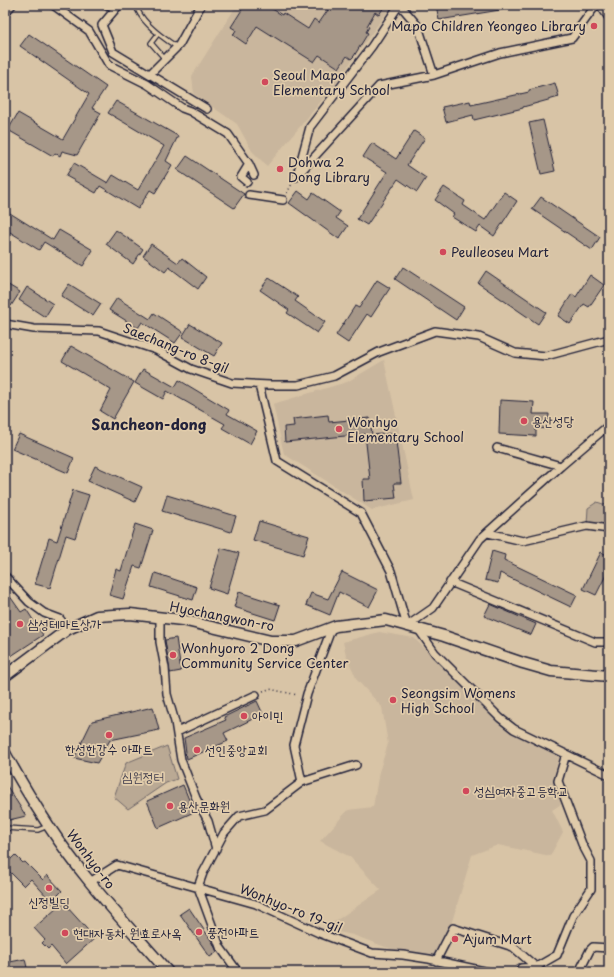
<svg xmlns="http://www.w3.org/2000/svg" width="614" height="977" viewBox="0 0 614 977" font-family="'Playpen Sans','Poor Story',sans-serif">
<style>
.built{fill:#c9b69d}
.green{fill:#baa994;stroke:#6e6668}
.building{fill:#a69788;stroke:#22223b}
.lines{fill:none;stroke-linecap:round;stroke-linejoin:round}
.lane-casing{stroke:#22223b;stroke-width:6}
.street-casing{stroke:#22223b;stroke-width:10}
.secondary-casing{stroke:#22223b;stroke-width:13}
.path{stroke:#22223b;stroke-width:1.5;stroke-dasharray:1 3;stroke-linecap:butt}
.lane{stroke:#e0cbaa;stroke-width:3.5}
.street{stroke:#e0cbaa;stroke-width:7}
.secondary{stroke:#e0cbaa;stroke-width:10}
.poi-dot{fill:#d1495b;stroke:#e0cbaa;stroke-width:1.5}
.labels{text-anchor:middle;stroke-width:3.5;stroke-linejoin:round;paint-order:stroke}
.poi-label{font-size:13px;fill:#22223b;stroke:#e0cbaa;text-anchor:start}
.street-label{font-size:13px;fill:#22223b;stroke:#e0cbaa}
.park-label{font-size:13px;fill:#403d4d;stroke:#e0cbaa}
.quarter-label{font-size:15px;font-weight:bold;fill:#22223b;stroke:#e0cbaa}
</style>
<rect width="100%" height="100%" fill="#d8c4a6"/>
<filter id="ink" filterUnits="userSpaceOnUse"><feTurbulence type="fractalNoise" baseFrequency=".025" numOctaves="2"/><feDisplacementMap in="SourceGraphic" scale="8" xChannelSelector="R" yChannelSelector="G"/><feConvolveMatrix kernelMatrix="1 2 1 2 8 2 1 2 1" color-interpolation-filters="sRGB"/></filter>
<g filter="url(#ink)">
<!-- built -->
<path class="built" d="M237,5H392L333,87L267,166L252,151L237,124L194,94L192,76Z
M384,360L414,500L372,510L284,454L273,404L347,382Z
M379,632L414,638L498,722L559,757L553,778L561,804L552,810L563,832L550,856L498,845L472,855L441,958L399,952L353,935L333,931L334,922L381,890L350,857L320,841L348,810L373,807L379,772L388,744L382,707L357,680L346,655L343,642Z"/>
<!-- green -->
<path class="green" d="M597,502L609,506V527L587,524L588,508Z
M167,746L177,779L166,783L128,809L114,797L126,763Z"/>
<!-- building -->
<path class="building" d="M245,5H266L282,15L283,13L308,29L314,19L319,23L328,10L320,5H385L379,15L375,12L367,26L369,27L366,32L368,33L354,56L351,59L347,56L339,68L319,55L314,62L257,26L246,44L233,35L236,30L231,27Z
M436,5H505L506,9L439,20Z
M29,34L106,87L92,108L101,113L77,155L62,151L60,156L55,153L53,156L8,130L18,113L63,139L89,94L20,46Z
M555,83L559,97L523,107V108L474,120L473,115L446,122L442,107L470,101L471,105L529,92V90Z
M116,101L178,136L166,161L172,165L155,193L150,190L138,209L100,186L96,193L66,176L74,163L108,183L113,175L138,190L164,146L108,113Z
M543,120L555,171L541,174L529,123Z
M414,131L425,138L407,165L426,178L417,192L398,179L367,225L357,219L387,172L363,157L372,143L396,159Z
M187,156L244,194L234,208L177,170Z
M444,187L465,201L463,205L485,220L504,192L517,201L494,236L480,226L476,232L452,217L454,214L435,200Z
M298,191L309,199L313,193L340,212L336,218L348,226L339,239L289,203Z
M541,197L600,237L592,250L532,209Z
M5,210L53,240L59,230L93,250L83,266L44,242L39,250L5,229Z
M116,230L143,249L133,264L106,244Z
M151,244L178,263L182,258L206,277L198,289L169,267L165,272L143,256Z
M403,267L464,307L456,320L395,279Z
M486,271L546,312L538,324L478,283Z
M590,275L604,285L589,307L584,304L570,324L558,316L572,294L576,297Z
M269,278L298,297L295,301L325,322L317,333L287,313L289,310L260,290Z
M377,280L390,288L371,317L367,314L348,343L336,335L355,306L359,308Z
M5,283L20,292L11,306L5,302Z
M69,284L101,304L93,316L61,296Z
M27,287L53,304L45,317L19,300Z
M117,298L150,319L154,313L183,332L175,343L142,322L138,328L109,310Z
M190,324L222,343L214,356L182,337Z
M71,346L134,382L113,419L100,411L111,390L62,361Z
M143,369L175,387L179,380L229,410L227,414L257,431L250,444L222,428L225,424L167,391L163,399L135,383Z
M500,400L534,402L533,414H549L548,429L536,428V436L499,434Z
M328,415L329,422L370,418L372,435L395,433L401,483H394L396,498L364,501L363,479H370L365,434L285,442L284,427L294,426L293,419Z
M19,434L74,458L68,473L12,449Z
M95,466L142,487L135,502L88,481Z
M73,490L89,495L75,538L66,535L50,588L35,584L49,538L57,541Z
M167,495L236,516L231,532L162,511Z
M259,521L309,536L303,555L253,540Z
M135,524L153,530L141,568L134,566L123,599L109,595L116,569L121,571Z
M221,548L239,553L227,594L209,588Z
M492,551L505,555L504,560L577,595L571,607L500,573L498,583L485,580Z
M601,552L609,556V569L596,595L583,589Z
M342,572L378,590L369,607L339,592L330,615L306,605L311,593L328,599Z
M155,573L197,587L193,600L151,587Z
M239,592L280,605L275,620L234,607Z
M9,595L21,612L26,609L43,635L5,660V599Z
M490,604L536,624L531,635L484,616Z
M176,638L181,671L170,673L165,640Z
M257,701L263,714L224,733L228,741L187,759L184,738L226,720L224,717Z
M153,707L159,730L110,740L97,763L74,758L92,721Z
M5,783L26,816L5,821Z
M183,785L194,812L158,828L147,801Z
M15,855L23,863L25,862L43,880L47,875L62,891L57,896L95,938L66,964L51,946L48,949L42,943L45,940L34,928L57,908L31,879L24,886L5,867V865Z
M189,908L213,943L217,952L210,957L180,914Z
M25,959L28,972H5V963Z"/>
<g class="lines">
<defs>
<path id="lane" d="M101,5L115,9
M136,5C140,22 163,38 177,47
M158,34L151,43L165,59
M5,828L38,830L48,826"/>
<path id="street" d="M53,5L89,31L109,65L147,84L182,108L190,111L228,134L249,164L254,175
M119,5L102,25L113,52L207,109
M400,5L418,26L434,75
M600,5L609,18
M5,13L12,5
M150,74L179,45L201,5
M297,175L310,127L372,46L399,5
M296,177L379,86L434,75L500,53L572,38L596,5
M247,182L241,177L249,164
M249,195L283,200
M5,324L34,329L99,331L156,350L191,369L232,383L270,385H298L334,376L379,352L435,331L479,337L515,353L546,356L609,339
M609,364V369
M259,385L277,461L361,513L391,571L407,626L433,608L480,539L561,466L609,425
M497,448L561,466
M488,533L523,541L587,526L609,529
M5,576L29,602L44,613L60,619L68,629
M450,582L595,642H609
M160,617V642L165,668L167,694L175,722L181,760L196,798L208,821L216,849
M419,630L435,653L500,718L514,729L609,775
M177,732L256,695
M302,782L356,765
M90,882L117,865L256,904L319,933L372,953L403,955L429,959L489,972
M436,961L453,928L513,947L536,967L540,972
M238,972L220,947L198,887L203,873L224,833L239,816L265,810L302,782L294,745L307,694L332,627
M520,972L521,968L536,967L557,955L573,916L591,889V861L582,844L558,781L566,754
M579,972L590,950L593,947L609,948"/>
<path id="secondary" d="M5,676L68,629L97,616L130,614L182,620L271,641H296L336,626L386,620L444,636L523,663L551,671L609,676
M5,753C29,797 58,843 90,882C115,913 142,942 168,972"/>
</defs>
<!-- lane casing -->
<use href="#lane" class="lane-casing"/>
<!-- street casing -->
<use href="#street" class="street-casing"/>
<!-- secondary casing -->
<use href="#secondary" class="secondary-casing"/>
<!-- path -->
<path class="path" d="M287,193L292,184
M263,691L269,689L298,695
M426,972L427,967"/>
<!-- lane -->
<use href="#lane" class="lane"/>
<!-- street -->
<use href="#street" class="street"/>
<!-- secondary -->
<use href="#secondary" class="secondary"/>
</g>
</g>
<!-- markers -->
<g class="poi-dot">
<circle cx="594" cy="26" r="4"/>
<circle cx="265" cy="82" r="4"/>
<circle cx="280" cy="169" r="4"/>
<circle cx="443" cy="252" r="4"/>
<circle cx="524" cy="421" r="4"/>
<circle cx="339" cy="429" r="4"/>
<circle cx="20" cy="624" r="4"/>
<circle cx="173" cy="655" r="4"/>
<circle cx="393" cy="700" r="4"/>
<circle cx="244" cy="716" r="4"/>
<circle cx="109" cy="735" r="4"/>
<circle cx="197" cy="750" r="4"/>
<circle cx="466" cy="791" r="4"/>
<circle cx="170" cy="806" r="4"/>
<circle cx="49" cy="888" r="4"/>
<circle cx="199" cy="932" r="4"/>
<circle cx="65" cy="933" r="4"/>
<circle cx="455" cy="939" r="4"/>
</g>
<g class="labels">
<!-- poi labels -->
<g class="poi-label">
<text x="586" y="31" text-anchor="end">Mapo Children Yeongeo Library</text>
<text x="273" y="80">Seoul Mapo<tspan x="273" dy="15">Elementary School</tspan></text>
<text x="288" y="167">Dohwa 2<tspan x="288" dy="15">Dong Library</tspan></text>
<text x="451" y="257">Peulleoseu Mart</text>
<text x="532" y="426">용산성당</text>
<text x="347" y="427">Wonhyo<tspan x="347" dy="15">Elementary School</tspan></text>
<text x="28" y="629">삼성테마트상가</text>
<text x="181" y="653">Wonhyoro 2 Dong<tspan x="181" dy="15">Community Service Center</tspan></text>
<text x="401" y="698">Seongsim Womens<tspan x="401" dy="15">High School</tspan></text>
<text x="252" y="721">아이민</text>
<text x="109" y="754" text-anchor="middle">한성한강수 아파트</text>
<text x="205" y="755">선인중앙교회</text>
<text x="474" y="796">성심여자중고등학교</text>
<text x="178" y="811">용산문화원</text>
<text x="49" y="907" text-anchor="middle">신정빌딩</text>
<text x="207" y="937">풍전아파트</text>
<text x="73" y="938">현대자동차 원효로사옥</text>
<text x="463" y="944">Ajum Mart</text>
</g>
<!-- street labels -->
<g class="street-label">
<text transform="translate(176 348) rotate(22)" y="5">Saechang-ro 8-gil</text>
<text transform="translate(222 616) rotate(11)" y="5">Hyochangwon-ro</text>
<text transform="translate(91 859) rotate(53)" y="5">Wonhyo-ro</text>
<text transform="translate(291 908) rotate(22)" y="5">Wonhyo-ro 19-gil</text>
</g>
<!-- park labels -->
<g class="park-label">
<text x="143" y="782">심원정터</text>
</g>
<!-- quarter labels -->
<g class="quarter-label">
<text x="149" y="430">Sancheon-dong</text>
</g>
</g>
<!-- margin -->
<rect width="614" height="977" fill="none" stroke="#e0cbaa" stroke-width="20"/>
<rect x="10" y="10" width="594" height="957" fill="none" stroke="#22223b" stroke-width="1.5" filter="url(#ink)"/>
</svg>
